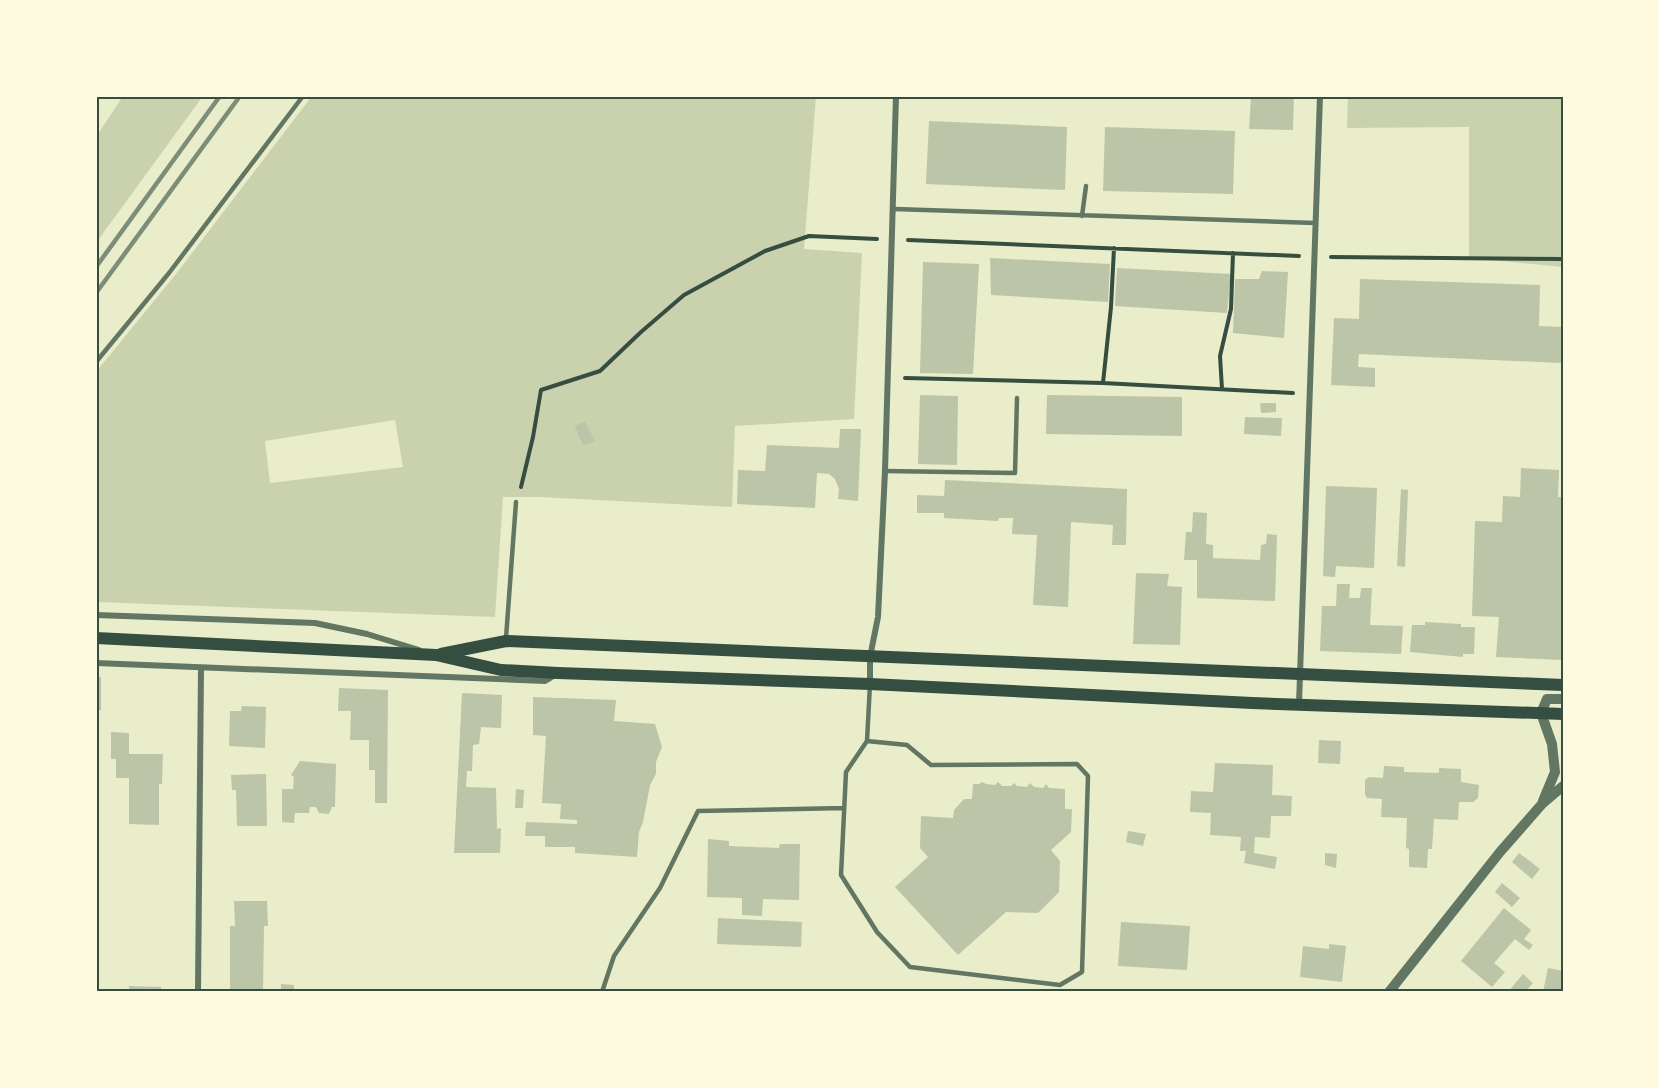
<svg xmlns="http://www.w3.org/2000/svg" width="1659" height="1088" viewBox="0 0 1659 1088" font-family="'Asap Condensed',sans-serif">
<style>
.green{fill:#cad2ad;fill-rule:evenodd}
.building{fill:#bcc5a7}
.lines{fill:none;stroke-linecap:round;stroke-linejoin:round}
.path{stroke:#344e41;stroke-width:4}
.service{stroke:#617663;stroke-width:4.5}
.minor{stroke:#617663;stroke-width:6}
.tertiary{stroke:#617663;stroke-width:10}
.secondary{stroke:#344e41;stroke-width:12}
.rail{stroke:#7c8e77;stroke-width:4.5}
.neatline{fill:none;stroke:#344e41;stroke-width:2}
</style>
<rect width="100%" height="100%" fill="#e9edc9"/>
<!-- green -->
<path class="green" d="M123,96H203L96,243V137Z
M312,96H816L804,249L862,253L854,419L735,426L732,507L540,497H503L495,617L96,602V372L176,274ZM395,420L403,467L270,483L265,441ZM585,421L594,441L583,446L574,426Z
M1348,96H1563V267L1469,258V127L1347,128Z"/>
<!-- building -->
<path class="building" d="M1251,96H1294L1293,130L1249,129Z
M929,121L1067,127L1065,190L926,184Z
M1105,127L1235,131L1233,194L1103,191Z
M990,258L1110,264L1108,302L991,295Z
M923,262L979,264L973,374L920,373Z
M1117,268L1231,274L1227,313L1115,306Z
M1262,271L1288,272L1284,338L1233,333L1235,279H1259Z
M1360,279L1540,285L1539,326L1562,327L1561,363L1359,354L1358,367L1375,368V387L1331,385L1334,318L1359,319Z
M920,395L958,396L957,465L918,464Z
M1047,395L1182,397V436L1046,434Z
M1260,403H1276V412L1261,413Z
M1245,417L1282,418L1281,436L1244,434Z
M585,421L595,441L583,446L574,426Z
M840,429H861L858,501L838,499L839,489L835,479L829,474L817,473L815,508L737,504L738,470L765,471L767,445L839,448Z
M1521,468L1559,470L1558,497H1563V660L1496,657L1499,617L1472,616L1475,521L1502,522L1503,496L1520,497Z
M945,480L1127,489L1126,545H1112L1113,525L1071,522L1068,607L1033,605L1037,535L1012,534L1013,518H999L998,521L944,518V513H917V495L944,496Z
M1326,486L1377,488L1374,568L1336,566L1335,577L1323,576Z
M1401,489L1408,490L1405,567L1397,566Z
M1193,512L1207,513L1206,544L1213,545V558L1260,560L1261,545L1266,544L1267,534L1277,535L1275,601L1197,598V560H1184L1186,532H1192Z
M1136,573L1169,574L1167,586L1182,587L1180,645L1133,644Z
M1337,584H1350L1349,598H1360L1361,588H1372L1370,625L1403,626L1401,654L1320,651L1322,606H1336Z
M1425,622L1461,624V627H1475L1474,654H1463V657L1410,652L1412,625H1425Z
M96,677H101V710L96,711Z
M339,688L388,690L387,803H375V770H369V740H350L351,711H338Z
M462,693L502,695L501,728L481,727L479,744L473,745L472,771H467L466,787L496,788L497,829L501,828L500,853H454Z
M533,697L616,700L614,721L655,724L662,747L656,762V774L650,785L643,822L639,832L637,857L575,853V847H545V836H525L526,822L577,824V820L560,819L561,804L542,803L546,736L533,735Z
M242,706L266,707L265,748L229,746L230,711H241Z
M111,732L129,733V754H163L162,784H159V825L129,824V778H116V759H111Z
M1319,740L1341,741L1340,764L1318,763Z
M300,761L336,764L335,807H332L329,814L319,813L316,807H310L309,813H295L294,823L282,822V789H293L294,777L291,775Z
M1215,763L1273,765L1272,795L1292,796L1291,816H1271L1270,838L1255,837L1254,853L1277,857L1275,869L1244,863L1246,851H1240L1241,837L1210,835L1211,813L1190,812L1191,791L1213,792Z
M1384,766L1404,767V772L1439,773V768L1461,769V782L1479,785L1478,798L1473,802H1459L1458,820L1434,819L1432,849H1428L1427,868L1409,867V849L1406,848L1407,818L1381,817L1382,799L1367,798L1365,794V780L1369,777L1383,778Z
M266,774L267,826H237L236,790H232L231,775Z
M982,782L986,784L995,785L998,782L1002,786H1011L1014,783L1017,786L1027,787L1030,783L1034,787L1043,788L1046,784L1049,788L1065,789V809H1072L1071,832L1051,850L1060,861L1059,892L1038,913L1006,912L958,955L895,887L928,857L920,848L921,816L953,818L954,810L964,799H972L973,784H979Z
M516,789L524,790L523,808H515Z
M1128,831L1146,834L1143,846L1126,842Z
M708,839L729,841V846L779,848L780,844H800L799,900L763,899L762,916L742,915V898L707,897Z
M1325,853L1337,854L1336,868L1325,865Z
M1519,853L1540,869L1532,879L1512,862Z
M1502,883L1520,898L1512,907L1495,892Z
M234,901H267L268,926H264L263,992H230V926H235Z
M1504,908L1531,930L1524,939L1533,945L1529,950L1515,939L1494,963L1505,972L1492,987L1461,961Z
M718,918L802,922L801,947L717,944Z
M1121,922L1190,926L1187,970L1118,966Z
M1329,944L1346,946L1342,982L1300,977L1303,946L1329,949Z
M1548,968L1563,971V992H1543Z
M1523,974L1533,983L1525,992H1508Z
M281,984L294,985V992H281Z
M129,986L161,987V992H129Z"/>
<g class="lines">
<!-- path -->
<path class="path" d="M908,240L1299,256
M1331,257L1563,259
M905,378L1103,383L1293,393
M1103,383L1111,307L1114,248
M1222,389L1220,356L1231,309L1233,253
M521,487L533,437L541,390L600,371L641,332L684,295L765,251L809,236L877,239"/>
<!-- service -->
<path class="service" d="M894,209L1315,223
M1082,216L1086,186
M96,362L169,273L303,96
M885,471L1015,473L1017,398
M506,638L516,502
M867,741L907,745L931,765L1077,764L1088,776L1082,972L1060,985L910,967L877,932L841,875L846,772L867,741L870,684
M602,992L614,956L660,888L698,811L844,808"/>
<!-- minor -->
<path class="minor" d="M96,615L315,623L367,634L419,650
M96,663L545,681L555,675
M870,684V657L878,617L885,471L896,96
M1299,704L1320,96
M198,992L201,668"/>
<!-- tertiary -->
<path class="tertiary" d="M1547,699H1563
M1543,801L1555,772L1552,744L1541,713L1547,699
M1389,992L1500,852L1542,804L1563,786"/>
<!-- secondary -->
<path class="secondary" d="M96,638L436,655L501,670L558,673L870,684L1252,703L1563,714
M441,654L506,641L1563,685"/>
<!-- rail -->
<path class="rail" d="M96,267L220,96
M96,293L240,96"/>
</g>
<!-- border -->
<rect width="1659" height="1088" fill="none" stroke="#fefae0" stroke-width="195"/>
<rect x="98" y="98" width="1464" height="892" class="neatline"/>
</svg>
